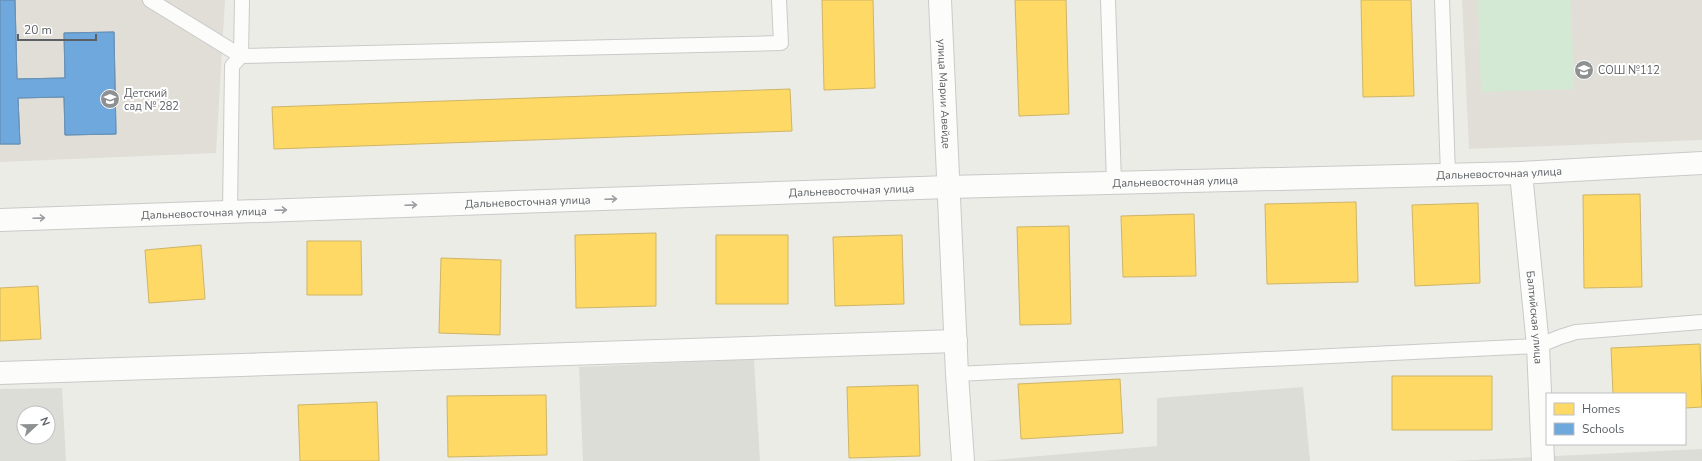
<svg xmlns="http://www.w3.org/2000/svg" width="1702" height="461" viewBox="0 0 1702 461" font-family="'Nunito Sans',sans-serif">
<style>
.industrial{fill:#ddddd8;fill-rule:evenodd}
.education{fill:#e0ded6}
.green{fill:#d4e9d3}
.homes{fill:#ffd966;stroke:#ceb566}
.schools{fill:#6fa8dc;stroke:#6992b8}
.lines{fill:none;stroke-linecap:round;stroke-linejoin:round}
.service-casing{stroke:#c9cac9;stroke-width:16}
.minor-casing{stroke:#c9cac9;stroke-width:24}
.service{stroke:#fcfcfb;stroke-width:14}
.minor{stroke:#fcfcfb;stroke-width:22}
.oneway{stroke:#9c9ea1}
.labels{text-anchor:middle;stroke-width:4;stroke-linejoin:round;paint-order:stroke}
.poi-label{font-size:11px;fill:#5c6065;stroke:#fff;text-anchor:start}
.street-label{font-size:11px;fill:#5c6065;stroke:#fff}
</style>
<rect width="100%" height="100%" fill="#ecece7"/>
<!-- industrial -->
<path class="industrial" d="M754,359L760,461H583L579,367Z
M1303,387L1310,461H982L1157,446V398Z
M62,388L66,461H0V389ZM24,413H48V437H24Z
M1702,449V461H1452Z"/>
<!-- education -->
<path class="education" d="M0,0H225L216,153L0,162Z
M1462,0H1702V140L1469,149Z"/>
<!-- green -->
<path class="green" d="M1478,0H1571L1574,89L1481,92Z"/>
<!-- homes -->
<path class="homes" d="M822,0H873L875,88L824,90Z
M1015,0H1066L1069,114L1019,116Z
M1361,0H1411L1414,96L1363,97Z
M790,89L792,131L274,149L272,107Z
M1640,194L1642,287L1584,288L1583,195Z
M1356,202L1358,282L1267,284L1265,204Z
M1478,203L1480,283L1415,286L1412,205Z
M1194,214L1196,276L1123,277L1121,216Z
M1069,226L1071,324L1020,325L1017,227Z
M656,233V306L576,308L575,235Z
M716,235H788V304H716Z
M902,235L904,304L835,306L833,237Z
M307,241H361L362,295H307Z
M201,245L205,299L149,303L145,250Z
M441,258L501,260L500,335L439,333Z
M38,286L41,339L0,341V288Z
M1700,344L1702,407L1685,408V394H1613L1611,348Z
M1392,376H1492V430H1392Z
M1120,379L1123,433L1021,439L1018,384Z
M918,385L920,456L849,458L847,387Z
M546,395L547,455L448,457L447,396Z
M377,402L379,461H300L298,405Z"/>
<!-- schools -->
<path class="schools" d="M0,0H15L17,79L65,78L64,33L114,32L116,134L65,135L64,97L18,98L20,144H0Z
M0,0H15L17,79L65,78L64,33L114,32L116,134L65,135L64,97L18,98L20,144H0Z"/>
<g class="lines">
<defs>
<path id="service" d="M150,0L241,56
M1108,0L1114,183
M1442,0L1448,175
M241,56L242,0
M230,212L232,66L241,56L781,43L779,0
M957,374L1538,346L1560,337L1576,332L1702,322"/>
<g id="minor">
<path id="s1" d="M940,0L957,374L963,461"/>
<path id="s2" d="M1521,173L1538,346L1543,461"/>
<path id="s3" d="M0,220L948,187L1521,173L1702,163"/>
<path d="M0,373L956,341"/>
</g>
</defs>
<!-- service casing -->
<use href="#service" class="service-casing"/>
<!-- minor casing -->
<use href="#minor" class="minor-casing"/>
<!-- service -->
<use href="#service" class="service"/>
<!-- minor -->
<use href="#minor" class="minor"/>
</g>
<!-- one-way arrows -->
<defs><path id="oneway-shaft" d="M-6 0H5M1.5-3L5.5 0L1.5 3" fill="none" stroke-width="1.6" stroke-linecap="round" stroke-linejoin="round"/></defs>
<g class="oneway">
<use href="#oneway-shaft" transform="translate(611 199) rotate(-2)"/>
<use href="#oneway-shaft" transform="translate(411 205) rotate(-2)"/>
<use href="#oneway-shaft" transform="translate(281 210) rotate(-2)"/>
<use href="#oneway-shaft" transform="translate(39 218) rotate(-2)"/>
</g>
<!-- icons -->
<defs>
<symbol id="school-disc" viewBox="-11 -11 22 22"><circle r="9.5" fill="#8e9192" stroke="#fff"/><path d="M0-5L7-2L0 1L-7-2ZM-4 1L0 2.5L4 1V4Q0 6-4 4Z" fill="#fff"/></symbol>
</defs>
<g fill-rule="evenodd">
<use href="#school-disc" x="1573" y="59" width="22" height="22"/>
<use href="#school-disc" x="99" y="88" width="22" height="22"/>
</g>
<g class="labels">
<!-- poi labels -->
<g class="poi-label">
<text x="1598" y="74">СОШ №112</text>
<text x="124" y="97">Детский<tspan x="124" dy="13">сад № 282</tspan></text>
</g>
<!-- street labels -->
<g class="street-label">
<text dy="4" stroke="none"><textPath href="#s1" startOffset="94">улица Марии Авейде</textPath></text>
<text dy="4" stroke="none"><textPath href="#s3" startOffset="1500">Дальневосточная улица</textPath></text>
<text dy="4" stroke="none"><textPath href="#s3" startOffset="1176">Дальневосточная улица</textPath></text>
<text dy="4" stroke="none"><textPath href="#s3" startOffset="852">Дальневосточная улица</textPath></text>
<text dy="4" stroke="none"><textPath href="#s3" startOffset="528">Дальневосточная улица</textPath></text>
<text dy="4" stroke="none"><textPath href="#s3" startOffset="204">Дальневосточная улица</textPath></text>
<text dy="4" stroke="none"><textPath href="#s2" startOffset="145">Балтийская улица</textPath></text>
</g>
</g>
<!-- legend -->
<rect x="1546" y="393" width="140" height="52" fill="#ffffff" stroke="#bebfc1"/>
<rect x="1554" y="403" width="20" height="12" fill="#ffd966" stroke="#bebfc1"/>
<text x="1582" y="413" font-size="12" fill="#5c6065">Homes</text>
<rect x="1554" y="423" width="20" height="12" fill="#6fa8dc" stroke="#bebfc1"/>
<text x="1582" y="433" font-size="12" fill="#5c6065">Schools</text>
<!-- north arrow -->
<g transform="translate(36 425) rotate(68)"><circle r="19" fill="#ffffff" stroke="#bebfc1"/>
<path d="M0-3L7 15L0 10L-7 15Z" fill="#8e9192"/>
<text y="-6" font-size="11" font-weight="bold" text-anchor="middle" fill="#5c6065">N</text>
</g>
<!-- scale -->
<path d="M18 34v6h78v-6" fill="none" stroke="#5c6065" stroke-width="2"/>
<text x="24" y="34" font-size="12" fill="#5c6065" stroke="#ffffff" stroke-width="3" paint-order="stroke">20 m</text>
</svg>
